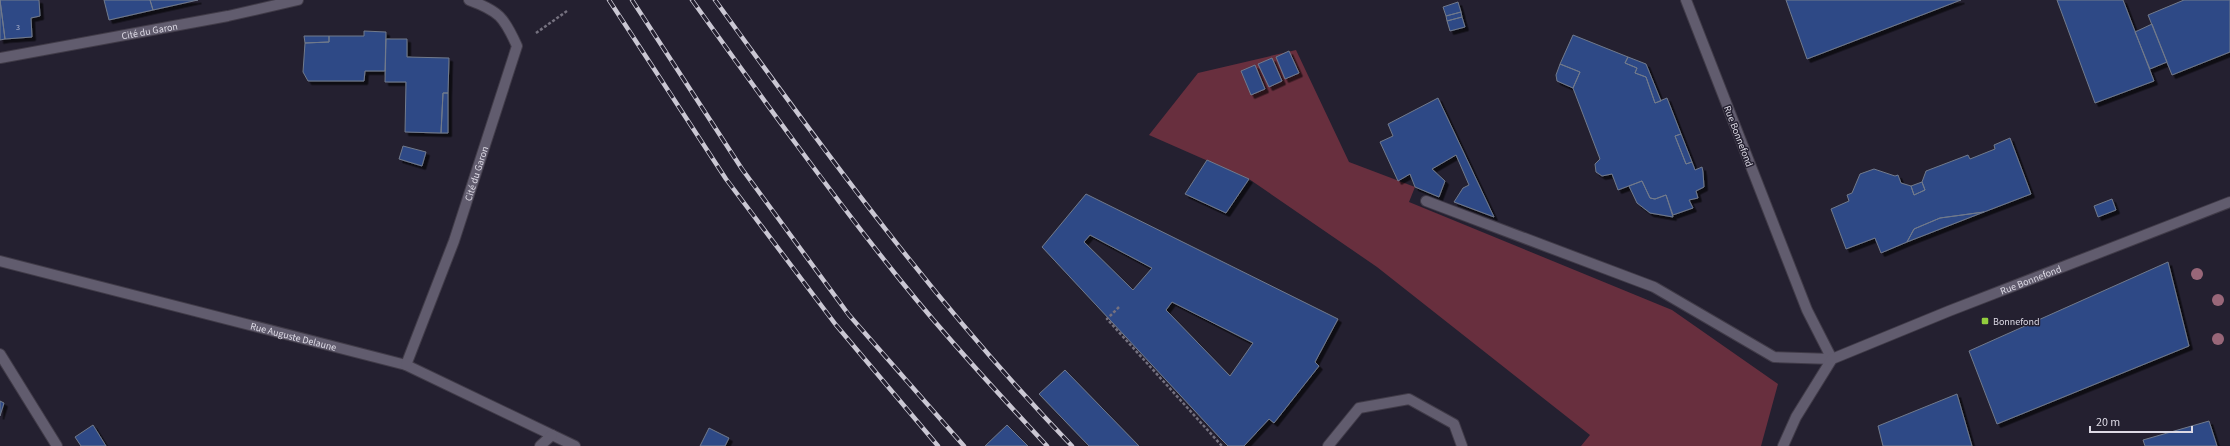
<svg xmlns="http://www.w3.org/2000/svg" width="2230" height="446" viewBox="0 0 2230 446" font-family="'Source Sans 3',sans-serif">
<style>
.green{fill:#682f3e}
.building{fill:#2f4a86;stroke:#717a8c;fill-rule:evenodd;filter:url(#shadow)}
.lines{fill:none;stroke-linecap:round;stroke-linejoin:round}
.minor-casing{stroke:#403b48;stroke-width:12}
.path{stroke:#75717f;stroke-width:2.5;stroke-dasharray:3 2;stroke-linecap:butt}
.minor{stroke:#615c6e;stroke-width:10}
.rail-casing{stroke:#cac7d3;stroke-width:4.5}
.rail{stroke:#242030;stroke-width:3;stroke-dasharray:9;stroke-linecap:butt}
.tree{fill:#996779}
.poi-dot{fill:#93cd3e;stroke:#242030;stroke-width:1.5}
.labels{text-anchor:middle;stroke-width:3;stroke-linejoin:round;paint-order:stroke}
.number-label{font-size:8px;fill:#b2b6cd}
.street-label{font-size:10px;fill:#dddae5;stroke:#242030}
.poi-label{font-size:10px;fill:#dddae5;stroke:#242030;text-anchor:start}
</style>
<defs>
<filter id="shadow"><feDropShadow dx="3.5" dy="3.5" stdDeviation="0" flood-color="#0009"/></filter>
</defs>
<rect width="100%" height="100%" fill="#242030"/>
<!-- green -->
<path class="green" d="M1296,50L1349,162L1415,187L1409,202L1672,310L1778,384L1761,446H1581L1590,435L1377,267L1249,179L1149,135L1198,73Z"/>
<!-- building -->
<path class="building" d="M0,0L5,39L0,40Z
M0,0H39L40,16L31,18L32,37L5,39Z
M104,0H150L153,10L109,20Z
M150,0H198L153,10Z
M1786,0H1961L1807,59Z
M2057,0H2123L2154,81L2095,103Z
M2184,0H2230V52L2172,75L2148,15Z
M1458,2L1461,12L1446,16L1443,7Z
M1461,12L1462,17L1447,21L1446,16Z
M1462,17L1465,27L1450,31L1447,21Z
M2152,24L2167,62L2150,69L2135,32Z
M364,31L386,32L385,71H365L364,81H308L303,72L305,43L329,42V36H364Z
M1573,35L1628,57L1625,63L1637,68L1635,73L1646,77L1655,103L1667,98L1681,134L1675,136L1686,164L1692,162L1695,170L1702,167L1703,172L1704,187L1696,191L1698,198L1689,200L1693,208L1673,215L1666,195L1655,199L1650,198L1642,181L1618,190L1612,174L1602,176L1596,172L1595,164L1600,159L1573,88L1580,72L1560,64Z
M304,36H329V42L305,43Z
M386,39H407V57L449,58L448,93H443L441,133L405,132L406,82H385Z
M1289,51L1299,73L1285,79L1276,57Z
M1628,57L1646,64L1661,101L1655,103L1646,77L1635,73L1637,68L1625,63Z
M1272,58L1282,81L1269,87L1258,64Z
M1560,64L1580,72L1573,88L1557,81L1556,75Z
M1255,65L1265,89L1251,95L1241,71Z
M443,93H448V133H441Z
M1438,98L1494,217L1454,202L1463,188L1469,185L1456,155L1432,169L1445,181L1439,197L1415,187L1410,174L1398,181L1380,142L1393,136L1388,124Z
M1681,134L1692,162L1686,164L1675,136Z
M2010,138L2031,194L1984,212L1940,218L1914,229L1907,242L1881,253L1875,238L1846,249L1831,209L1849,201L1847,195L1852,193L1860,174L1874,169L1895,176L1898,175L1901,183L1911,186L1914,195L1925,190L1922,182L1926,171L1968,155L1970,159L1995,149L1994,145Z
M403,146L426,152L422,166L399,159Z
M1207,160L1249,179L1226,213L1185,194Z
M1642,181L1650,198L1655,199L1666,195L1673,217L1650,213L1637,203L1629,186Z
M1922,182L1925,190L1914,195L1911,186Z
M1086,194L1338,319L1315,362L1319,366L1274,423L1269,419L1244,446H1228L1221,439L1042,247ZM1090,235L1152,268L1133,290L1084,242ZM1172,302L1253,343L1230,376L1166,310Z
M2112,199L2116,210L2098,217L2094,206Z
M1984,212L1907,242L1914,229L1940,218Z
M2168,262L2189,346L1997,424L1969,351Z
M1065,370L1139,446H1089L1039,394Z
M1957,394L1972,446H1883L1878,426Z
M0,401L4,403L0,416Z
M2209,421L2217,446H2145L2143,440Z
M93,425L106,446H81L75,437Z
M1007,425L1028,446H985Z
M709,428L729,438L725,446H700Z"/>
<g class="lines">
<defs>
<g id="minor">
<path id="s1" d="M0,58L228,16L298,0"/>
<path d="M1426,201L1654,287L1774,357L1832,359L1807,310L1686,0"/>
<path id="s2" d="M0,261L406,365L575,446"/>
<path d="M0,354L57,446"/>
<path id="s3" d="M406,365L454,241L517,46C504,17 499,11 469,0"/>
<path d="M540,446L552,435"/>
<path d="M1328,446L1359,408L1409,399L1454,424L1462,446"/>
<path id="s4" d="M1783,446L1796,417L1832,359L1949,311L2230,202"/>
</g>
</defs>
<!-- minor casing -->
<use href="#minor" class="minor-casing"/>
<!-- path -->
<path class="path" d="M536,33L567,11
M1119,307L1107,319L1222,446"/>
<!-- minor -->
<use href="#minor" class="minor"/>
<defs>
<path id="rail" d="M609,0L726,179L836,325L938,446
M632,0L742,169L849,315L964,446
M692,0C760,95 828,190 901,281C947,338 997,392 1047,446
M715,0C827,155 939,308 1072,446"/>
</defs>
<!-- rail casing -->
<use href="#rail" class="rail-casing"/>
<!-- rail -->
<use href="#rail" class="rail"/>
</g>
<!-- trees -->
<g class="tree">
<circle cx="2197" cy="274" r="6"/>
<circle cx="2218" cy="300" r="6"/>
<circle cx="2218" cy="339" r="6"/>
</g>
<!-- markers -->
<rect class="poi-dot" x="1981" y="317" width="8" height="8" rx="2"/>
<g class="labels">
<!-- number labels -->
<g class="number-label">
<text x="18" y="30">3</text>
</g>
<!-- street labels -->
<g class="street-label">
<text dy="4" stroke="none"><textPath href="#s1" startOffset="152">Cité du Garon</textPath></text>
<text transform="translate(1739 136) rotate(69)" y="4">Rue Bonnefond</text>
<text dy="4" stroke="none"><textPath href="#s3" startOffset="204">Cité du Garon</textPath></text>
<text dy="4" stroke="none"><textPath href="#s4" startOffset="314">Rue Bonnefond</textPath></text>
<text dy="4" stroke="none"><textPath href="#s2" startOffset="303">Rue Auguste Delaune</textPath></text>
</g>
<!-- poi labels -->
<g class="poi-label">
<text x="1993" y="325">Bonnefond</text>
</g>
</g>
<!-- scale -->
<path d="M2090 426v6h102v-6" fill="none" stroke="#dddae5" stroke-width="2"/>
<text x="2096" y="426" font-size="12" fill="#dddae5" stroke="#242030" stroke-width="3" paint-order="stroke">20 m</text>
</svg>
